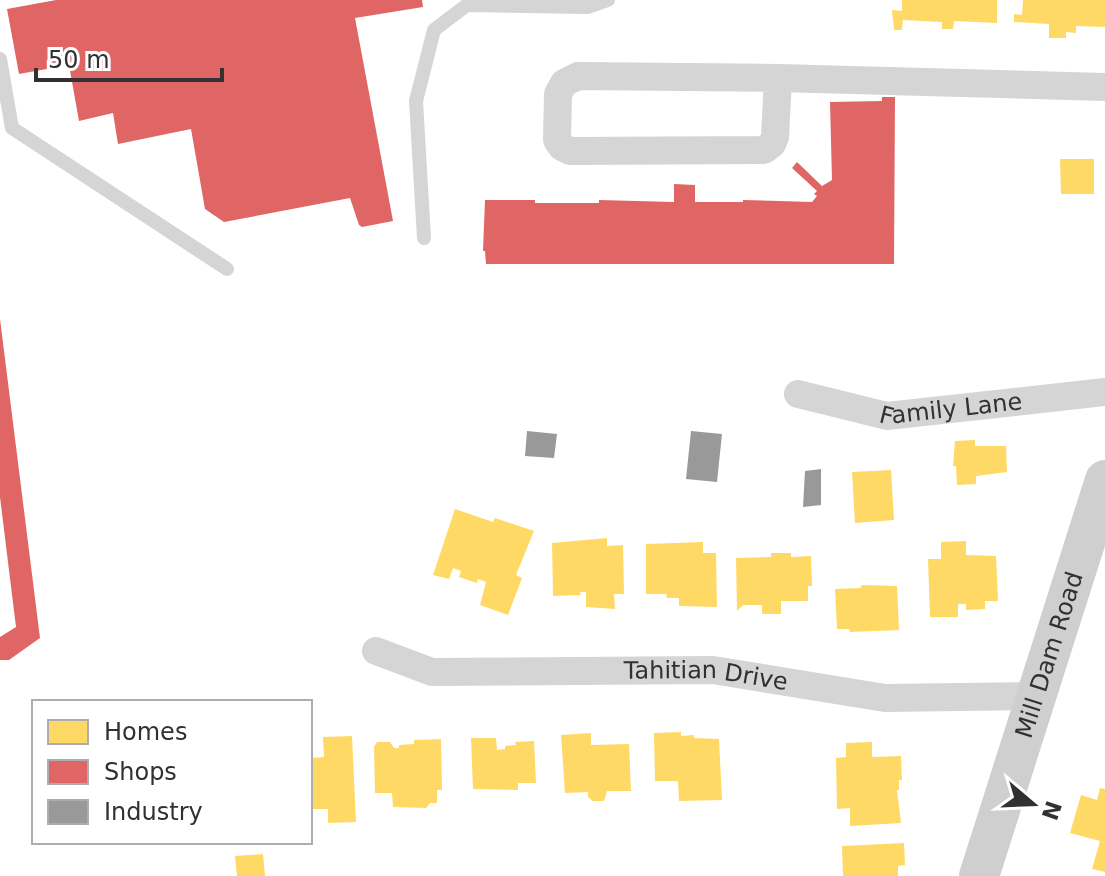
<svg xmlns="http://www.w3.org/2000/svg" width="1105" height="876" viewBox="0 0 1105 876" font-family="'DejaVu Sans',sans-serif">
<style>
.homes{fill:#ffd966}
.shops{fill:#e06666}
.industry{fill:#999}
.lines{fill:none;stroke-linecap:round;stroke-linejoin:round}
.lane{stroke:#d5d5d5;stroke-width:14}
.street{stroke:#d5d5d5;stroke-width:28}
.secondary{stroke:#cfcfcf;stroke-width:40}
.labels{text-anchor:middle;stroke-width:8;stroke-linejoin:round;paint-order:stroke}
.street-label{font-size:24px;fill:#313131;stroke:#fff}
</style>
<rect width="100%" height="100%" fill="#fff"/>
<!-- homes -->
<path class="homes" d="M902,0H997V23L954,21L953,29H942V22L903,20L902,30H894L892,10L902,11Z
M1023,0H1105V27L1076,26V33L1066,32V38H1049V24L1014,22V14L1022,15Z
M1060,159H1094V194H1061Z
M975,440V446H1006L1007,472L976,476V484L957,485L956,466H953L955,441Z
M891,470L894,520L855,523L852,472Z
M455,509L493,522L495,518L534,531L516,575L522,578L508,615L480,605L486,582L478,579L477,583L459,577L461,571L453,568L449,579L433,575Z
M607,538V546L623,545L624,594H614L615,609L586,607V592H580L581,595L553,596L552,543Z
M966,541V555L996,556L998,601H985V609L966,610V604H958V617H930L928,559H941V542Z
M703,542V553H716L717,607L679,606V598H667L666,594H646V544Z
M771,553H791V557L811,556L812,586H808V601H781V614H762V605H743L737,611L736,558L771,557Z
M862,585L897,586L899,630L850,632L849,629H837L835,589L860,588Z
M681,732V736L694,735V738L719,739L722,800L679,801L678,781H655L654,733Z
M591,733V745L629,744L631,791H607L604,801H593L588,797V792L565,793L561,735Z
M352,736L356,822L328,823V809H310V758L324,757L323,737Z
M471,738H496L497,750L505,749V746L516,745L515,742L534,741L536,783H518V790L473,789Z
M441,739L442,790H437V803H430L426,808L393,807L392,793H375L374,747L377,742H390L394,748H399V745L414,744V740Z
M872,742V757L901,756L902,780H899V790H897L901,823L850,826V808L837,809L836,758L846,757V743Z
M1100,788L1105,789V872L1092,869L1100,841L1070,833L1081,795L1097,800Z
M904,843L905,865L898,866V876H843L842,846Z
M263,854L265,876H237L235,856Z"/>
<!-- shops -->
<path class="shops" d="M56,0H422L423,7L355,18L393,221L362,227L359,225L350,198L224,222L205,209L191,129L118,144L113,113L79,121L69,65L19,74L7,9Z
M882,97H895L894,264H486L485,251H483L485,200H535V203H599V200L674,202V184L695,185V202H743V200L812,202L817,196L814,194L817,191L792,168L797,162L822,186L832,180L830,102L882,101Z
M0,319L40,638L9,660H0V637L16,627L0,497Z"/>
<!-- industry -->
<path class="industry" d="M527,431L557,434L554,458L525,456Z
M691,431L722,434L717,482L686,479Z
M821,469V505L803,507L805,471Z"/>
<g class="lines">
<!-- lane -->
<path class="lane" d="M0,59L12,128L227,269
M424,238L416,101L434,30L467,5L588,7L608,0"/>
<!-- street -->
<g class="street">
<path d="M578,76L778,78L775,137L772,144L764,150L570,151L562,147L557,140L558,94L564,83Z"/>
<path d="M778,78L1105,87"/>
<path id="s1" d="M798,394L887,416L1105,392"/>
<path id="s2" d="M376,651L432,672L713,670L885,698L1037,696"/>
</g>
<!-- secondary -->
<path class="secondary" id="s3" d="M979,876L1105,480"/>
</g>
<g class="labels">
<!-- street labels -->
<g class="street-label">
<text dy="8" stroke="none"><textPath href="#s1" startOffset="156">Family Lane</textPath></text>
<text dy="8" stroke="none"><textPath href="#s3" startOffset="232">Mill Dam Road</textPath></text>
<text dy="8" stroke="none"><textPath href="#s2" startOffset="334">Tahitian Drive</textPath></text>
</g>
</g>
<!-- legend -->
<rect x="32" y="700" width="280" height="144" fill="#ffffff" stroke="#adadad" stroke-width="2"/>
<rect x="48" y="720" width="40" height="24" fill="#ffd966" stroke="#adadad" stroke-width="2"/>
<text x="104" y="740" font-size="24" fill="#313131">Homes</text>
<rect x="48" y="760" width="40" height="24" fill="#e06666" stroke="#adadad" stroke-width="2"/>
<text x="104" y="780" font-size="24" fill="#313131">Shops</text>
<rect x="48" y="800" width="40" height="24" fill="#999999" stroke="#adadad" stroke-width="2"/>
<text x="104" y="820" font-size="24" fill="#313131">Industry</text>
<!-- north arrow -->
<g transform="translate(1033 804) rotate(109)" stroke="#ffffff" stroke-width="6" paint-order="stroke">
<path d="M0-6L14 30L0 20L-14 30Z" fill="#313131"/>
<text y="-12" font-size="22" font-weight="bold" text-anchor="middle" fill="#313131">N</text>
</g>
<!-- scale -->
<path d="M36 68v12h186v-12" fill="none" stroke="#313131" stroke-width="4"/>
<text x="48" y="68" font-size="24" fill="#313131" stroke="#ffffff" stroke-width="6" paint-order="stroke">50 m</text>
</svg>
